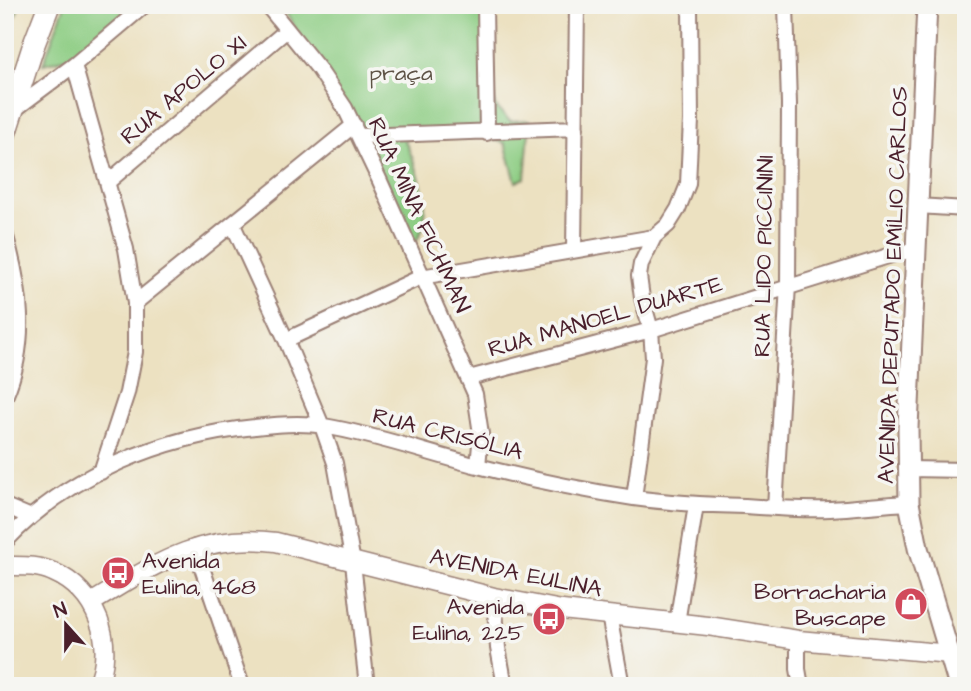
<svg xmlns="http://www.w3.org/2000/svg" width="971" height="691" viewBox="0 0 971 691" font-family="'Architects Daughter',sans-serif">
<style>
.green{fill:#8ecd84;stroke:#6c7658;stroke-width:2}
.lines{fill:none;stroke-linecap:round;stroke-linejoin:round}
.minor-casing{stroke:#9b8076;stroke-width:18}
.tertiary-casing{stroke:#9b8076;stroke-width:21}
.secondary-casing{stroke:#9b8076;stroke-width:23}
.primary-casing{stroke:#9b8076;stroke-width:24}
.path{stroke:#9b8076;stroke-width:2.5;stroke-dasharray:5 5;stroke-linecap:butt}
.minor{stroke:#fff;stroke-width:14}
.tertiary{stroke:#fff;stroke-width:18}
.secondary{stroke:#fff;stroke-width:19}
.primary{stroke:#fff;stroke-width:21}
.labels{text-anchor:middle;stroke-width:7;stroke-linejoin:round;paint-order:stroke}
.park-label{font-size:23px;fill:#5e5346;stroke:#f6f6f2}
.street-label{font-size:23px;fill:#4a1f2b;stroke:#f6f6f2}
.poi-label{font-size:23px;fill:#4a1f2b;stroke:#f6f6f2;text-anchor:end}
</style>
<rect width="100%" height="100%" fill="#f6f6f2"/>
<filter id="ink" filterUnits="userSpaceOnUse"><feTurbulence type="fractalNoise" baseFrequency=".0143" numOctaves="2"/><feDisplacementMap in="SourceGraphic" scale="14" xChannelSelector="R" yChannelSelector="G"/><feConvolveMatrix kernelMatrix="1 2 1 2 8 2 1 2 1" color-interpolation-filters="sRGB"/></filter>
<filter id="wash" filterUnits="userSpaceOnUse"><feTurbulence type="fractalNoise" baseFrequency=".00686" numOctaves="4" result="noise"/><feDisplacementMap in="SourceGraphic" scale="28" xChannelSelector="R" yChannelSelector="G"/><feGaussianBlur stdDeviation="1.57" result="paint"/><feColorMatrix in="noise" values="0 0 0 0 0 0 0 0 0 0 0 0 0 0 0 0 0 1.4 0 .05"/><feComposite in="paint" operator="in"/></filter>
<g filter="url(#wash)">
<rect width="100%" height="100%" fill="#ece1c1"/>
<!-- green -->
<path class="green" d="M5,5H20L5,43Z
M65,5H136L71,57L43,64Z
M281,5H484L495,106L510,121L530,120L525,178L516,182L505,143L481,136L404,139C418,168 439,219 412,246L363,139Z"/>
</g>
<g filter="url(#ink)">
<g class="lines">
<defs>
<path id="minor" d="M267,5L318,68L345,108L379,179L475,394L481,434L478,466
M485,5L487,133
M74,65L126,249L135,303V352L127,393L101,472
M14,110L74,65L145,5
M359,136L576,128
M108,182L287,30
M918,206L966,209
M233,225L286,340L322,426L335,463L353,563L367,686
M5,233C21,289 29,342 5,397
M574,250L577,5
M135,303L354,125
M286,340L421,277L654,237
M469,378L651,330L898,253L916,250
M908,469L966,470
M634,498L653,358L651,330L642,298L639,276L641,264L654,237L668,225L678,209L688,184L691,120L690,5
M5,506L31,517
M775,508L788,285L789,104L786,5
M5,542C69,473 164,436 255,427C278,424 302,422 324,426C377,435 427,453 478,466C529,479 582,490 634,498C671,503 708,505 745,506C773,508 802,510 830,509C856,508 882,504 909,503
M195,547L242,686
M494,597L498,648L505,686
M609,615L622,686
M677,623L696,505
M798,640V669L801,686"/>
<path id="tertiary" d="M5,566C22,566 38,565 53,572C97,591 116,643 97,686
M91,603C154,565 200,532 276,542L494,597L562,610L708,626L798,640L950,654"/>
<path id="secondary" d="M927,5L908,428L909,503L918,548L959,686"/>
<path id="primary" d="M5,134L34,44L49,5"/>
</defs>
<!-- minor casing -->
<use href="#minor" class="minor-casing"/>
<!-- tertiary casing -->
<use href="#tertiary" class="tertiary-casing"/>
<!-- secondary casing -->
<use href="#secondary" class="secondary-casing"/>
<!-- primary casing -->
<use href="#primary" class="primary-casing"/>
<!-- path -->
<path class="path" d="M5,18L10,5"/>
<!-- minor -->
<use href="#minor" class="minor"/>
<!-- tertiary -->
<use href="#tertiary" class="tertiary"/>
<!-- secondary -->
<use href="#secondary" class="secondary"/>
<!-- primary -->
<use href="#primary" class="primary"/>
</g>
</g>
<!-- icons -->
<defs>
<symbol id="bus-disc" viewBox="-11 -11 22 22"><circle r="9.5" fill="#d1495b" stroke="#f6f6f2"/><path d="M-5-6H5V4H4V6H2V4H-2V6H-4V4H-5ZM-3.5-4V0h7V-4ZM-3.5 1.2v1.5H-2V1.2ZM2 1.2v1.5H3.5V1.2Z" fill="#fff"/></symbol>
<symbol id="shop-disc" viewBox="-11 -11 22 22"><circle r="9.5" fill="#d1495b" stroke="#f6f6f2"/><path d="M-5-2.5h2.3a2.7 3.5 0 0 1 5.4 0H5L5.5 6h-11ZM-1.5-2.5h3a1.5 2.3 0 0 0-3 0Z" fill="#fff"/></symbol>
</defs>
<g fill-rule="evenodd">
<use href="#bus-disc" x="99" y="554" width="38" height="38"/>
<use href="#shop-disc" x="892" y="585" width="38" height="38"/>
<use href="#bus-disc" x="530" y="600" width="38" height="38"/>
</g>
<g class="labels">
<!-- park labels -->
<g class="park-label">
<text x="401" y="80">praça</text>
</g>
<!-- street labels -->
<g class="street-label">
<text transform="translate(183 89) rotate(-40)" y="8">RUA APOLO XI</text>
<text transform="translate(420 215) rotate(65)" y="8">RUA MINA FICHMAN</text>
<text transform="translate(763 256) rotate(-89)" y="8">RUA LIDO PICCININI</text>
<text transform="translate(892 285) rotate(-88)" y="8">AVENIDA DEPUTADO EMÍLIO CARLOS</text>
<text transform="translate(605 316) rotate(-16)" y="8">RUA MANOEL DUARTE</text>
<text transform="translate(448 433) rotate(14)" y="8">RUA CRISÓLIA</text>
<text transform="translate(516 572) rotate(11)" y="8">AVENIDA EULINA</text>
</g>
<!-- poi labels -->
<g class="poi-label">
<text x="142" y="568" text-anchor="start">Avenida<tspan x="142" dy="26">Eulina, 468</tspan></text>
<text x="886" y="599">Borracharia<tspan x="886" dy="26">Buscape</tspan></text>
<text x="524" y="614">Avenida<tspan x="524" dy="26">Eulina, 225</tspan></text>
</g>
</g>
<!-- margin -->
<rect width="971" height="691" fill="none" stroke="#f6f6f2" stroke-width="28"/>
<!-- north arrow -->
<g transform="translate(66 625) rotate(339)" stroke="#f6f6f2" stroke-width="5" paint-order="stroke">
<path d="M0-5L12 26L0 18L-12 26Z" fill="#4a1f2b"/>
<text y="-10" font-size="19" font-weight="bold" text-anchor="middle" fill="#4a1f2b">N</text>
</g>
</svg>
